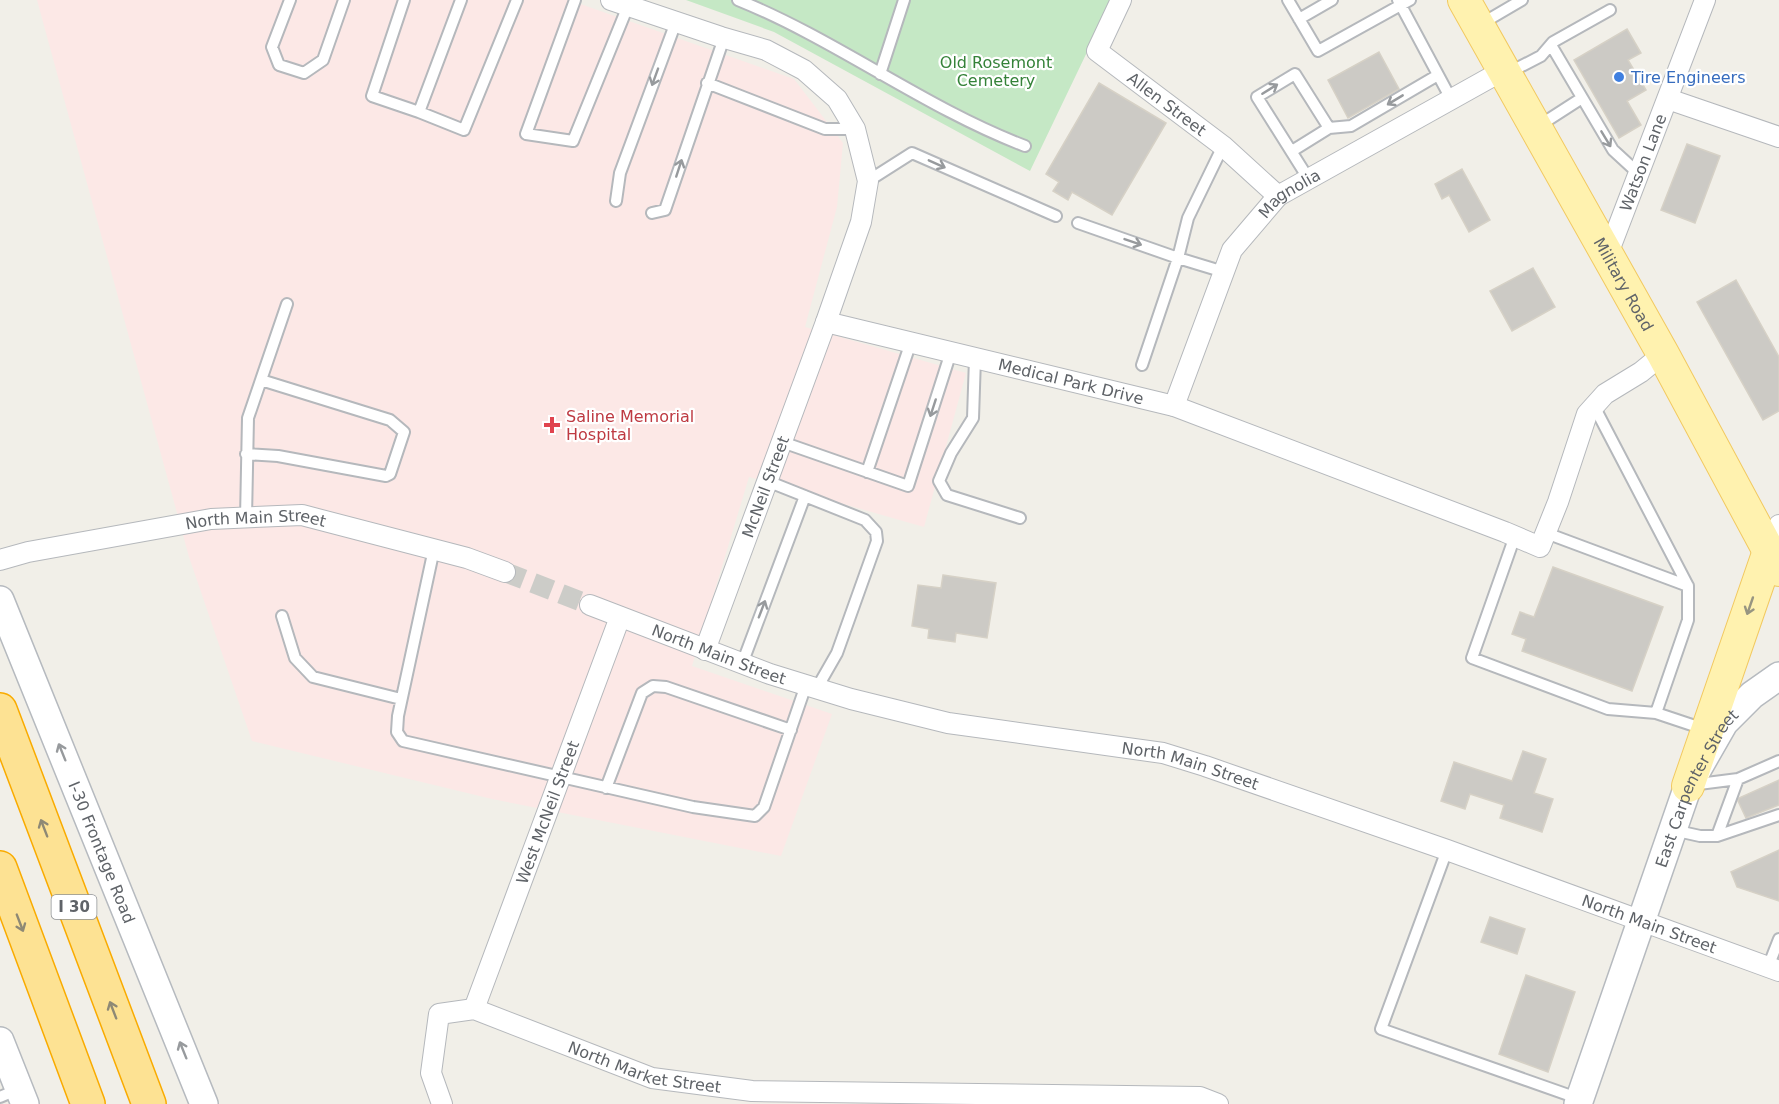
<svg xmlns="http://www.w3.org/2000/svg" width="1779" height="1104" viewBox="0 0 1779 1104" font-family="'DejaVu Sans',sans-serif">
<style>
.medical{fill:#fce8e6}
.green{fill:#c5e8c5}
.building{fill:#cccac5;stroke:#d6d1c6;stroke-width:1.5}
.lines{fill:none;stroke-linecap:round;stroke-linejoin:round}
.street-tunnel{stroke:#ccccc8;stroke-width:20;stroke-dasharray:20 10;stroke-linecap:butt}
.lane-casing{stroke:#b5b8bc;stroke-width:14}
.street-casing{stroke:#b5b8bc;stroke-width:22}
.secondary-casing{stroke:#b6babf;stroke-width:30}
.primary-casing{stroke:#f2c960;stroke-width:34}
.highway-casing{stroke:#f9ab00;stroke-width:36}
.lane{stroke:#fff;stroke-width:10}
.street{stroke:#fff;stroke-width:20}
.secondary{stroke:#fff;stroke-width:27}
.primary{stroke:#fff2af;stroke-width:32}
.highway{stroke:#fde293;stroke-width:33}
.oneway{stroke:#979a9d}
.oneway2{stroke:#979581}
.oneway3{stroke:#8e8975}
.shop-dot{fill:#3f7fe0;stroke:#fff;stroke-width:2}
.health-dot{fill:#e0444e;stroke:#fff;stroke-width:2}
.labels{text-anchor:middle;stroke-width:4.5;stroke-linejoin:round;paint-order:stroke}
.shield{fill:#fff;stroke:#8f9295;stroke-width:1.5}
.shield-label{font-size:15px;font-weight:bold;fill:#5f6368}
.park-label{font-size:16px;fill:#348238;stroke:#fff}
.shop-label{font-size:16px;fill:#366cbe;stroke:#fff;text-anchor:start}
.street-label{font-size:16px;fill:#5f6368;stroke:#fff}
.health-label{font-size:16px;fill:#be3a42;stroke:#fff;text-anchor:start}
</style>
<rect width="100%" height="100%" fill="#f1efe8"/>
<!-- medical -->
<path class="medical" d="M37,0H569L794,79L843,143L837,207L805,327L966,373L924,527L749,477L692,666L832,714L781,856L492,799L252,741L189,557Z"/>
<!-- green -->
<path class="green" d="M686,0H1112L1030,171L774,32Z"/>
<!-- building -->
<path class="building" d="M1627,29L1641,53L1628,60L1646,90L1627,101L1641,125L1619,138L1574,60Z
M1379,52L1399,89L1348,118L1328,80Z
M1099,83L1166,123L1112,215L1072,192L1068,200L1053,191L1059,182L1046,174Z
M1687,144L1720,156L1695,223L1661,210Z
M1462,169L1490,220L1469,232L1449,195L1442,199L1435,184Z
M1533,268L1555,307L1512,331L1490,291Z
M1736,280L1779,357V411L1763,420L1697,302Z
M1553,567L1663,607L1632,691L1522,651L1526,639L1512,634L1520,612L1534,617Z
M943,575L996,583L987,638L956,633L955,642L928,638L929,629L912,626L918,585L941,588Z
M1523,751L1546,759L1534,793L1553,799L1542,832L1500,818L1504,805L1470,794L1465,809L1441,801L1454,762L1512,781Z
M1779,780V805L1746,818L1738,801L1739,798Z
M1779,850V901L1737,887L1731,872Z
M1490,917L1525,929L1517,954L1481,942Z
M1526,975L1575,992L1548,1072L1499,1054Z"/>
<g class="lines">
<!-- street-tunnel -->
<path class="street-tunnel" d="M505,572L590,605"/>
<defs>
<path id="lane" d="M290,0L272,47L279,65L304,73L323,60L344,0
M404,0L372,96L419,112
M461,0L419,112L464,130L517,0
M575,0L526,134L573,141L628,6
M738,0C837,40 925,108 1025,146
M1288,0L1318,51L1410,0
M1398,0L1451,99
M1299,19L1332,0
M1481,24L1522,0
M1551,45L1613,150L1638,173
M1508,73L1541,56L1553,42L1610,10
M880,74L904,0
M707,83L825,129H855
M1537,127L1582,98
M1292,151L1329,128L1351,126L1438,75
M1308,178L1257,97L1295,74L1329,128
M868,181L912,153L1056,216
M616,201L620,173L676,22
M652,213L665,210L724,38
M1078,223L1178,258L1188,218L1223,146
M975,358L973,418L951,453L939,481L947,495L1020,518
M1142,365L1178,258L1224,272
M1594,406L1688,586
M782,442L908,486L951,352
M246,454L278,456L386,476L390,474L404,432L390,420L261,380
M867,472L911,342
M767,481L865,520L876,532L877,541L837,653L817,688
M246,518L248,418L287,304
M1515,536L1472,658L1608,709L1656,713L1688,620V586L1546,533
M434,549L398,716L397,732L403,741L693,807L755,816L764,807L806,685
M282,616L295,658L313,677L401,699
M742,664L805,496
M1656,713L1704,729
M1691,785L1738,779L1779,761
M606,788L642,693L653,686L666,687L791,730
M1673,830L1700,836H1717L1738,779
M1717,836L1779,815
M1447,850L1381,1029L1580,1099
M1768,967L1779,939
M0,1097L19,1089"/>
<g id="street">
<path id="s1" d="M611,0L721,37L766,50L804,70L837,99L855,129L868,181L861,222L826,322L1174,406L1505,532L1540,547L1558,502L1587,414L1605,394L1641,372L1663,354"/>
<path id="s2" d="M1121,0L1097,51L1223,146L1278,196"/>
<path d="M1668,99L1779,137"/>
<path id="s3" d="M1607,256L1705,0"/>
<path id="s4" d="M1174,406L1232,250L1278,196L1502,71"/>
<path d="M1769,551L1779,525"/>
<path id="s5" d="M0,560L28,552L211,519L302,515L467,558L505,572"/>
<path id="s6" d="M590,605L770,674L851,699L948,723L1163,753L1205,766L1447,850L1779,971"/>
<path id="s7" d="M705,650L826,322"/>
<path id="s8" d="M474,1009L620,617"/>
<path id="s9" d="M442,1104L431,1073L439,1014L474,1009L652,1078L752,1091L1200,1097L1218,1104"/>
</g>
<g id="secondary">
<path id="s10" d="M0,600L204,1104"/>
<path d="M0,1041L25,1104"/>
<path id="s11" d="M1578,1104L1688,786L1724,723L1752,695L1779,676"/>
</g>
<g id="primary">
<path id="s12" d="M1464,0L1663,354L1779,570"/>
<path d="M1688,786L1769,551"/>
</g>
<path id="highway" d="M0,710L149,1104
M0,868L88,1104"/>
</defs>
<!-- lane casing -->
<use href="#lane" class="lane-casing"/>
<!-- street casing -->
<use href="#street" class="street-casing"/>
<!-- secondary casing -->
<use href="#secondary" class="secondary-casing"/>
<!-- primary casing -->
<use href="#primary" class="primary-casing"/>
<!-- highway casing -->
<use href="#highway" class="highway-casing"/>
<!-- lane -->
<use href="#lane" class="lane"/>
<!-- street -->
<use href="#street" class="street"/>
<!-- secondary -->
<use href="#secondary" class="secondary"/>
<!-- primary -->
<use href="#primary" class="primary"/>
<!-- highway -->
<use href="#highway" class="highway"/>
</g>
<!-- one-way arrows -->
<defs><path id="oneway-shaft" d="M-6 0H5M1.5-3L5.5 0L1.5 3" fill="none" stroke-width="1.6" stroke-linecap="round" stroke-linejoin="round" transform="scale(1.5)"/></defs>
<g class="oneway">
<use href="#oneway-shaft" transform="translate(655 77) rotate(110)"/>
<use href="#oneway-shaft" transform="translate(1270 89) rotate(-32)"/>
<use href="#oneway-shaft" transform="translate(1395 100) rotate(149)"/>
<use href="#oneway-shaft" transform="translate(1606 139) rotate(59)"/>
<use href="#oneway-shaft" transform="translate(937 164) rotate(24)"/>
<use href="#oneway-shaft" transform="translate(679 168) rotate(-72)"/>
<use href="#oneway-shaft" transform="translate(1133 242) rotate(19)"/>
<use href="#oneway-shaft" transform="translate(933 408) rotate(108)"/>
<use href="#oneway-shaft" transform="translate(762 609) rotate(-69)"/>
<use href="#oneway-shaft" transform="translate(62 752) rotate(-112)"/>
<use href="#oneway-shaft" transform="translate(183 1050) rotate(-112)"/>
</g>
<use class="oneway2" href="#oneway-shaft" transform="translate(1750 606) rotate(109)"/>
<g class="oneway3">
<use href="#oneway-shaft" transform="translate(44 828) rotate(-111)"/>
<use href="#oneway-shaft" transform="translate(20 923) rotate(69)"/>
<use href="#oneway-shaft" transform="translate(113 1010) rotate(-111)"/>
</g>
<!-- markers -->
<circle class="shop-dot" cx="1619" cy="77" r="6"/>
<path class="health-dot" d="M549 416h6v6h6v6h-6v6h-6v-6h-6v-6h6z"/>
<g class="labels">
<!-- shield labels -->
<rect class="shield" x="51.5" y="895" width="45" height="24" rx="4.5"/>
<g class="shield-label">
<text x="74" y="912">I 30</text>
</g>
<!-- park labels -->
<g class="park-label">
<text x="996" y="68">Old Rosemont<tspan x="996" dy="18">Cemetery</tspan></text>
</g>
<!-- shop labels -->
<g class="shop-label">
<text x="1631" y="83">Tire Engineers</text>
</g>
<!-- street labels -->
<g class="street-label">
<text dy="6" stroke="none"><textPath href="#s2" startOffset="144">Allen Street</textPath></text>
<text dy="6" stroke="none"><textPath href="#s3" startOffset="100">Watson Lane</textPath></text>
<text dy="6" stroke="none"><textPath href="#s4" startOffset="248">Magnolia</textPath></text>
<text dy="6" stroke="none"><textPath href="#s12" startOffset="326">Military Road</textPath></text>
<text dy="6" stroke="none"><textPath href="#s1" startOffset="738">Medical Park Drive</textPath></text>
<text dy="6" stroke="none"><textPath href="#s7" startOffset="174">McNeil Street</textPath></text>
<text dy="6" stroke="none"><textPath href="#s5" startOffset="260">North Main Street</textPath></text>
<text dy="6" stroke="none"><textPath href="#s6" startOffset="138">North Main Street</textPath></text>
<text dy="6" stroke="none"><textPath href="#s6" startOffset="624">North Main Street</textPath></text>
<text dy="6" stroke="none"><textPath href="#s11" startOffset="338">East Carpenter Street</textPath></text>
<text dy="6" stroke="none"><textPath href="#s8" startOffset="210">West McNeil Street</textPath></text>
<text dy="6" stroke="none"><textPath href="#s10" startOffset="272">I-30 Frontage Road</textPath></text>
<text dy="6" stroke="none"><textPath href="#s6" startOffset="1110">North Main Street</textPath></text>
<text dy="6" stroke="none"><textPath href="#s9" startOffset="309">North Market Street</textPath></text>
</g>
<!-- health labels -->
<g class="health-label">
<text x="566" y="422">Saline Memorial<tspan x="566" dy="18">Hospital</tspan></text>
</g>
</g>
</svg>
